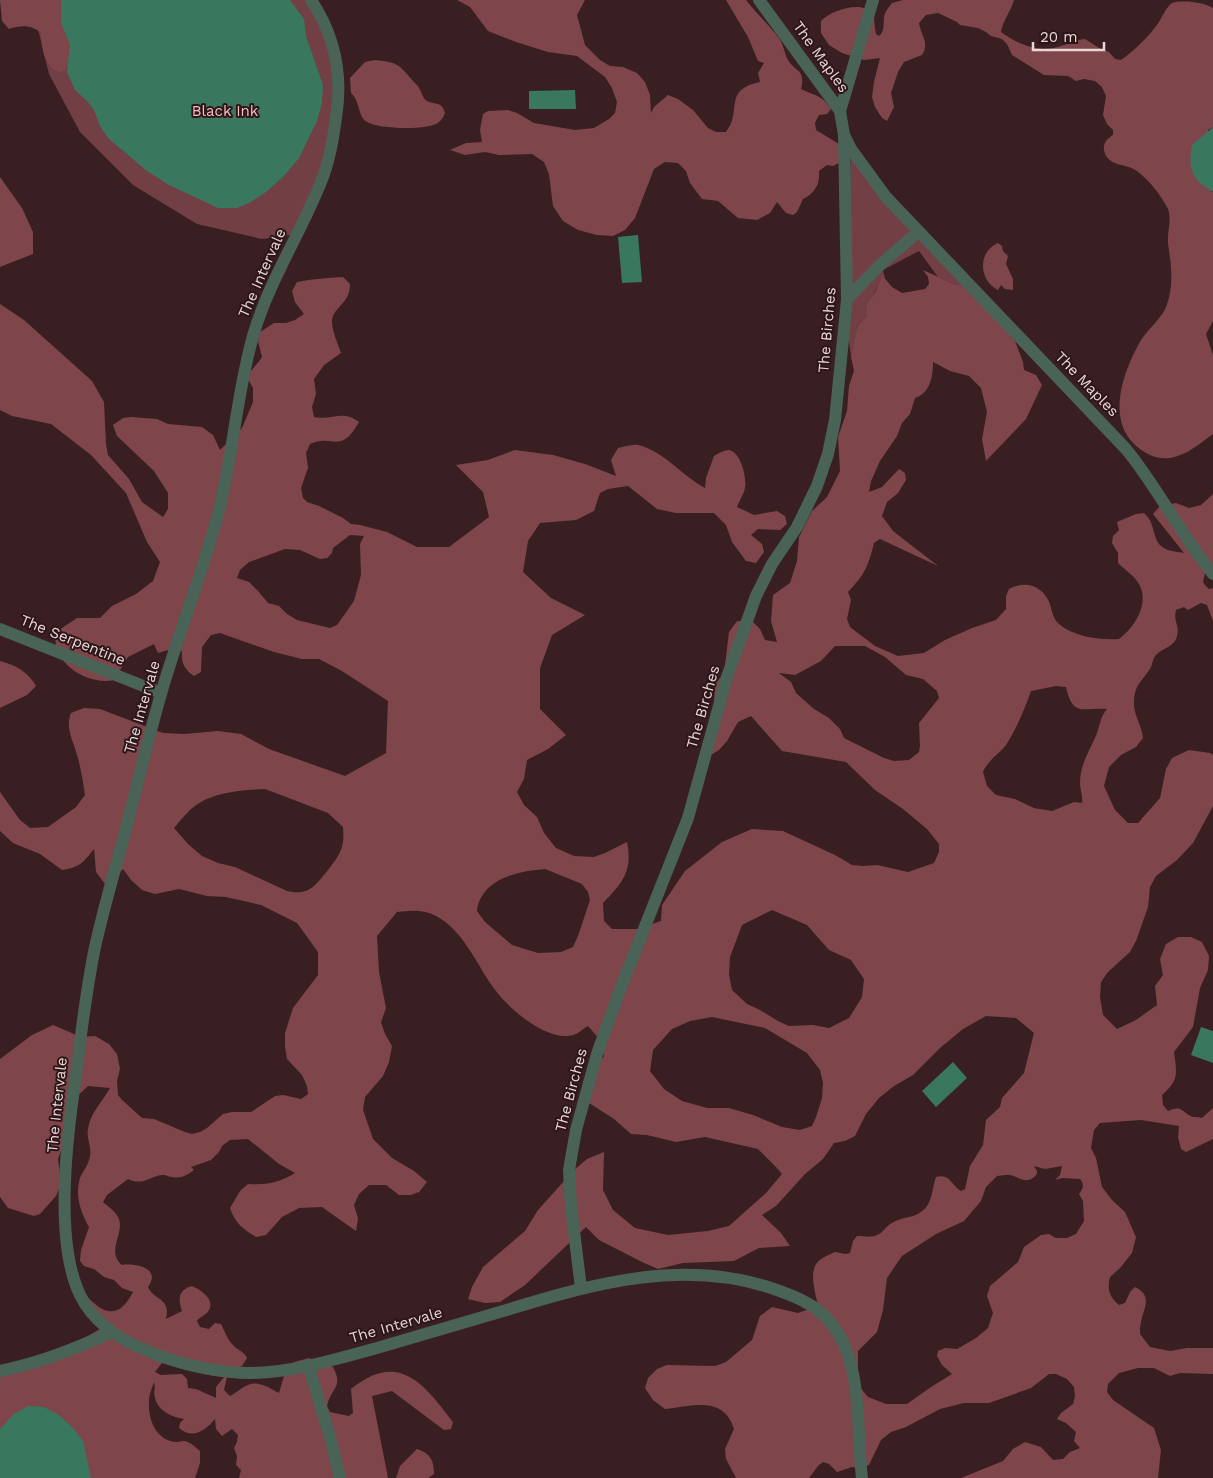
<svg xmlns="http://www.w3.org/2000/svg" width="1213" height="1478" viewBox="0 0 1213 1478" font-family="'Work Sans',sans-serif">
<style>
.green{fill:#723f44}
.forest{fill:#7e464b;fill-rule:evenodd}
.water{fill:#39775e}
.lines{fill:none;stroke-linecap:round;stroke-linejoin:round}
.minor{stroke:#4a6357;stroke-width:12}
.labels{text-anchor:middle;stroke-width:4;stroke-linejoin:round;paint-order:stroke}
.street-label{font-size:15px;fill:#e9d7d8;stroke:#2e1618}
.park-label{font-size:15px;fill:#f5bec2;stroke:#2e1618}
</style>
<rect width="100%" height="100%" fill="#391f21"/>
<!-- green -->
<path class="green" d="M31,0H311L333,42L334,137L297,234L262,239L197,224L133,185L80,132L49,74Z
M851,149L918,232L847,299Z
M919,236L967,286L954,284L938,277L919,251L883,270L885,278L882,276L872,299L867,304V315L859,324L855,334L851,357L847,327L849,301Z"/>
<!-- forest -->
<path class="forest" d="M0,0H61C61,8 60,17 62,24C64,31 67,37 70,43C73,53 70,72 58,72C43,64 42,48 41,33C31,25 22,25 9,29L2,21Z
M457,0H585L577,15L585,45L600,60L610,66L623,67L637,73L645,82L650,95L651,113L654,107L668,95L678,99L693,110L708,128L716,132H726C743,111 722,90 760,82L758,73L764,63L758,61L748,37L726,0H746C756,13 769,25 779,38C784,45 784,53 788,60C795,72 806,69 801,89C815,96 821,94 831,109L827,114L819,115L815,123L816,130L839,144V163L833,166L827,165L819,171C820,184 815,193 803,199L797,212L793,215L786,213L777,202L770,213L757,220L738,218L718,201L702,199L690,183L686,171L678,163L665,162L654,169L635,218L625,230L613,236L597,235L578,230L563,221L553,206L549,174L544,162L532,154L499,155L485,152L465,155L450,150L466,143L482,142L480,130L483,114L488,111L508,110L517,113L534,123L575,130L594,128L609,119L615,113L617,102L612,88L605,77L577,56L548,52L516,42L488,31L470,7Z
M903,0H1014C1011,11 1003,20 1001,32C1017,44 1038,53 1058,47C1068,44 1074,40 1085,39L1099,48L1109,52L1115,59L1121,60C1134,51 1147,38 1157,25C1162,18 1166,7 1172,3C1183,0 1203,2 1213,8V127L1208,130L1211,192H1213V321L1206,334L1213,355V434C1194,448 1173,467 1148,454C1102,430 1121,375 1141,340C1148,329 1161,319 1166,307C1171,295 1172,281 1171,269C1171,261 1169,252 1168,243C1167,232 1172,220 1168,209C1161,195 1149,180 1137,171C1126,163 1107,167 1104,150C1103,143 1107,139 1113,135V130L1107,124L1103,115L1106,96L1102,87L1095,81L1084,79L1076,81L1068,76L1044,75L1012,55L1007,44L1002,39L991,36L986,32L978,28L960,25L957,22L938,13L926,15L919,23C921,36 930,43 922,55L904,62L898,72L891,93L894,107L887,121L882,118L875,107L872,97L874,82L880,58L864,60L842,53L829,45L821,33V21C832,9 864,0 873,14C875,20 874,27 876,34L879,36C885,30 883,27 884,19C884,13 888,8 892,3Z
M375,60C400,63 398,64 414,82C415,84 418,85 419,88C422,92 422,98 427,101C435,105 442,101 445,113C444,115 442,120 439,122C429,131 378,129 367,122C357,116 361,102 351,93L350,78L365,62Z
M0,177L22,208L33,232V254L0,267Z
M998,243L1002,246L1003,251L1008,256L1006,264L1013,279V290L1005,289L1001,285L998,290C979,281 977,252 998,243Z
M923,270L954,284L967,286L1015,341L1023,362L1024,370L1036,375L1042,385L1026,419L986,461L982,439L987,412L981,388L969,376L950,371L933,362C933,377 930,393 915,398L910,414L902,423L897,436L880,461L871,481L869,492L882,487L899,469L905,473L906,480L898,493L887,502L882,516L893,531L938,566L880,539L874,543C868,567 865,574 848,592L851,600L847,619L850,627L875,646L898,656L924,653L945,640L972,628L996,620L1006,609V596L1009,589C1026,580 1043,586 1050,604C1052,611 1053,619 1059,624C1074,637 1100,640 1119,639C1134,628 1149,605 1140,586C1136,577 1125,570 1118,563V553L1112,543L1113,536L1119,530L1117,522L1136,514L1144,513C1157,524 1151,541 1164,548C1169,551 1178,552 1184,553L1153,514L1160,506L1176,503L1189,508L1201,505L1213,494V568L1205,572C1204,582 1200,581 1209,589L1213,588V621L1207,605L1201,603L1188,610L1184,607L1176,610C1173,622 1180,625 1177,636C1175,646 1164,648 1158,653C1153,657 1153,662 1151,667C1143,681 1135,683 1134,701C1133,715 1142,725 1143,738L1136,747L1121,755L1109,767L1104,786L1115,810L1128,823H1138L1160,798L1166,769L1172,758L1189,750L1210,753L1213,755V806L1193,843L1177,860L1156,876L1150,887L1148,907L1136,941L1130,952L1108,972L1101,982L1100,997L1103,1015L1117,1029L1136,1020L1157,1005L1155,986L1163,975L1160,959L1166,944L1178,937H1191L1202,942L1209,956L1208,970L1200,988L1193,1027L1174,1052C1177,1074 1179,1080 1162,1095L1163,1105L1168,1111C1183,1104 1182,1113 1193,1117C1196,1117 1199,1117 1202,1118L1213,1108V1139L1186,1152L1181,1149L1178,1137L1179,1126L1141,1120L1100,1123L1094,1130L1091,1148L1096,1158L1102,1187L1112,1200L1125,1212L1136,1237L1132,1253L1120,1268L1110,1277C1107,1290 1109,1296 1119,1305L1125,1303L1130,1292L1135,1287C1153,1296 1144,1307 1141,1322C1140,1325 1140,1330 1140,1334L1150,1347L1170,1351L1187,1348H1213V1374L1180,1373L1170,1376L1154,1368H1138L1119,1373L1108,1384L1107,1392L1113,1400L1154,1428L1161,1450L1158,1478H961L1003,1461L1013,1449L1025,1442L1041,1447L1053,1460L1063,1459L1070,1452L1080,1448L1074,1441L1076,1432L1066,1423L1057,1419L1061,1413L1073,1404L1075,1396L1074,1387L1067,1379L1056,1374H1049L1031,1388L989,1403H964L940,1409L906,1427L891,1432L881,1440L869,1465L859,1468L852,1467L837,1472L829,1464L823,1462L818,1466L809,1478H736L726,1459L725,1449L734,1429C724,1395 691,1406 665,1409L653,1400L645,1388L648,1378L657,1369L667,1365L715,1366L726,1362L752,1340L760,1316L772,1307L798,1313L818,1306C816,1295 810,1277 815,1266C818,1259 828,1255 835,1252L846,1254L850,1253L853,1241L857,1236C864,1236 871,1238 877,1235C883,1233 886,1226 892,1223C905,1215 916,1220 927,1206C932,1200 933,1185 936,1177C950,1173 951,1185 961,1191L965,1189L970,1166L983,1145L986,1120L1000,1107L1002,1098L1024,1073L1034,1033L1016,1018L986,1016L963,1029L940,1048L913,1075L894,1086L879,1098L866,1114L855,1136L845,1141L834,1143L823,1159L805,1174L776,1206L762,1215L781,1233L790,1246L759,1248L734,1261L683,1263L658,1269L642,1262L599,1240L586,1227L525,1285L500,1302L485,1303L468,1299L472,1287L483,1267L525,1231L538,1210L574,1170L587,1159L604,1152L603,1190L613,1210L635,1228L668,1235L708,1231L729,1226L766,1193L782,1174L777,1168L758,1149L705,1137L676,1142L647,1135L631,1134L614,1119L589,1103L587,1077L604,1056L600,1040L588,1026C584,1028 580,1032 576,1034C551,1045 510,1010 496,991C478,968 467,936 441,919C426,909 414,910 397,912L377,936L379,972L386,1008L381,1022L385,1034L392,1046L389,1062L383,1076L365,1097L363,1110L373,1139L392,1158L414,1171L427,1182L419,1192L411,1195H399L386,1185H369L359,1194L354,1205L358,1218L356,1231L322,1207L299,1208L282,1217L266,1235L256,1237C243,1229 235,1223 230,1208L240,1191L248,1184C266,1185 279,1183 295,1173L279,1164L248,1139L230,1140L222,1146L219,1152L211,1160L191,1167L194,1170C187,1175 181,1179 172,1177C169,1177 166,1175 164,1175C153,1174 143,1187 128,1179L107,1195L103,1202C109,1207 116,1212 119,1219C124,1235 106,1251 122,1265C135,1263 162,1268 148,1287C154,1301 171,1297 166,1319L182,1311C178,1299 178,1290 192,1286C201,1290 215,1299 209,1310C206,1316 200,1316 197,1321L200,1327L209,1329L215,1323L221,1324C225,1332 228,1341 235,1347C240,1351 244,1352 247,1358L242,1366L237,1368L227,1377L224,1390L230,1396C236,1393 242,1387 248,1385C259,1380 269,1388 279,1393L284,1376L294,1362L309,1358L333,1367C344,1388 331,1387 327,1406L330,1412L349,1416L353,1413L351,1389C399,1350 424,1384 453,1422L451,1429L444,1430L392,1391L372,1396L388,1478H239L241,1470L236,1465L237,1456L234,1448L237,1442L238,1435L232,1429L222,1436L216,1429L215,1419C206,1430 193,1440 179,1428L180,1423L184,1419C172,1417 158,1411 155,1398C153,1392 156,1388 154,1382C152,1388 149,1395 149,1401C148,1420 156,1440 176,1442C177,1442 183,1441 184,1441C191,1442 195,1447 200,1451V1463L195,1478H0V1371L85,1338L103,1327L81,1290C99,1310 116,1325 133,1292L122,1288L114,1280L104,1277L94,1269L84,1266L80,1261L81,1250L89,1227C80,1211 75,1195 80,1178C83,1171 89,1164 90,1156C92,1148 86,1138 88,1129C90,1113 103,1101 110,1088L88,1086L72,1101L63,1145L58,1159L61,1184L56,1196L40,1214L34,1216L8,1208L0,1197V1059L32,1035L53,1025L81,1037L95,1036L109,1044L117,1054L120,1069L117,1081L118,1095L122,1100L142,1118L154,1119L185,1132L192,1134L200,1132L207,1128L223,1114L232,1112H251L275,1096L283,1095L301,1099L308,1094L307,1086L302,1075L287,1059L285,1047V1033L293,1008L318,975V952L297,923L261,905L226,897L207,896L179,889L155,894L142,890L131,880L123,869L114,879L105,884L96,872L94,849C83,863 80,867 62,870L40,854L13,843L0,831V792L20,820L30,828L48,827L76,807L85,795C83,782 81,768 77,755C73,740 65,728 71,713L84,708L100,709L163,733L184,734L218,731L241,734L269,749L345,776L386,753L388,701L342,671L319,659H302L274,652L220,633L211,635L202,647L201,672L194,676C184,669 181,663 182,651L168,650L158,653L154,644L128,657L114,680C87,686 50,662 56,632L77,618H100L112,606L136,594L153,581L160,562L147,542L126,493L91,455L51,424L12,416L0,410V304L24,320L92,381L104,402L106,444L108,455L129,479L142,502L163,517L168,509V493L154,471L117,436L113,425L123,418L131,417L157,419L168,424L202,427L213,435L220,450L242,428L253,402V388L247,377C251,369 258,364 262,357L258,341L260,332L274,323H286L295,320L304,314L295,302L292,291L297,282C312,279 328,278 343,277L350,284C350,305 332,307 332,322C332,331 338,344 341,353L324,365L314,379L316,394L312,407L314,417C334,421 341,409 359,422C340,456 333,433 310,444L306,453L308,468L301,488L303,498L307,502L319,506L343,518L351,524L360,525L387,532L417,547H449L489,517L483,492L456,465L488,460L515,450L553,455L585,464L616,476L611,460L618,448C624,447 632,444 638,445C664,451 682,476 705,488L706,478L714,456C719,453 724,450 729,450C741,452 747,478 745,488C744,494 739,501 737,507L754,515L777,511L785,516L787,524L780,530L758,529L751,535L762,544L764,552L756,563L746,561L732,542L726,525L714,513H676L657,509L628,486L608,489L600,493L594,511L576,520L540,523L528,541L523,572L551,598L585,615L552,635L540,668V709L566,735L548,749L527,760L524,779L517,792L524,805L537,817L544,833L556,848L574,856L594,857L605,853L627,842C633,872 622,883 603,903L604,921L612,929H637L661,921L662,905L685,871L722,842L752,829L783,831L835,855L852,865L863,866L877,865L908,872L934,863L939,852V844L927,829L903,809L875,790L846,762L782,751L751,716L738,722L727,741L719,750L711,755L715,684L724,673L729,632L737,621H752L760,629L765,640L777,642L771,621L773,595L790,583L797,561L799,537L812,511L827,497L840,471L838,437L847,411L849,386L854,371L851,357L855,334L859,324L867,315V304L875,293L882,275L892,287L902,293L925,289L929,284L928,277ZM350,535L364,536L360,544L361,575L354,601L337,625L330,628L297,620L287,614L279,606L268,603L258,591L249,582L237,578L240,570L249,562L285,549L300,550L320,559L327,558L332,553L333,548ZM835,646H865L885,657L906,675L923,679L937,691L939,698L919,723L920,746L919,752L909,760L894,761L884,758L844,738L840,729L829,718L814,709L796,693L791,682L779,673L795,675L821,661ZM1056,686L1066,687C1073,718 1083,707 1107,709C1099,718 1100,728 1095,738C1088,753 1080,766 1080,783C1080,790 1083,795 1082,803L1074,802L1052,811L1034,808L1015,799L996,795L987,786L983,772C989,759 998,755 1006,745C1016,730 1025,708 1031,691ZM265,789L328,813L343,827C345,848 340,854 328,870C315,886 309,896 287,891L235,867L218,863L202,856L188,844L174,828C179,822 184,816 190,810C209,792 240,790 265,789ZM545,869L582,884L588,892L590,900L578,936L573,947L561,952L538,953L512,945L485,922L477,911C481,879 518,871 545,869ZM772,910L807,925L829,950L851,960L864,979L862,997L849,1018L829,1028L813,1025L789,1026L778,1021L760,1010L747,1004L732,990L729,975L730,957L742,925ZM712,1017L765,1028L807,1053L820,1070L823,1083L822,1098L816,1117L812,1126L800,1130L782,1127L753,1115L729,1108H707L682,1101L664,1089L650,1071L653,1050L672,1029L690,1021ZM1034,1166L1045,1169L1062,1166L1060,1175L1055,1180L1062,1178L1080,1179C1085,1185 1083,1189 1079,1194L1083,1201L1084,1221L1076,1234L1067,1238H1056L1049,1234L1041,1235L1024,1247L1018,1262L990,1286L987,1296L993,1313L988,1328L976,1338L957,1349L945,1348L938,1351L937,1356L942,1365L952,1374L931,1387L907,1404H886L868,1397L858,1385V1351L877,1332L883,1310L887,1278L902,1256L936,1234L964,1221L981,1201L986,1187L997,1176C1000,1176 1006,1174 1010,1175C1020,1177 1027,1186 1037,1174V1171ZM162,1363C183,1368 203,1375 224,1377L216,1387V1398L196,1389L188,1388L187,1379L182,1374L161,1375L155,1372Z
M0,661C16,665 28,672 36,686L27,695L0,708Z
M417,1449C430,1453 434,1460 434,1474L428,1478H396L400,1466Z"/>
<!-- water -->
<path class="water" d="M61,0H290L304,19L306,36L323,85L322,103L317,121L299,158L284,176L266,192L249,203L237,208H218L169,185L147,171L108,138L100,126L94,110L87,101L75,90L67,72L70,45L61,23Z
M575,90L576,109H529V91Z
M1213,127V192C1191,179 1188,169 1192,145Z
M638,235L642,282L622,283L618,237Z
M1201,1027L1213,1031V1063L1191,1055Z
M953,1062L967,1078L936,1107L922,1091Z
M28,1406L44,1407L59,1415L73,1428L83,1441L91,1478H0V1429L14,1414Z"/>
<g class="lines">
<!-- minor -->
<path class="minor" d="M311,0C333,33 342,70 337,110C334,133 331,155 323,177C302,232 269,280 253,336C236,396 233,458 217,518C201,577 178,635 161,694C147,742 136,791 123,840C113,877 102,914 94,952C85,997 80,1044 74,1089C66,1146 55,1243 80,1295C94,1324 122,1341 150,1352C181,1365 220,1373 252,1373C294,1372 337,1359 377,1348C421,1335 465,1322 510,1309C595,1283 683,1259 771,1288C792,1295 816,1304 830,1322C864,1362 856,1429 862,1478
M759,0L840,111L844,135L851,149L886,197L1126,449C1158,488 1180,534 1213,574
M840,111L873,0
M847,299L881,264L918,232
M0,629L161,693
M581,1288L571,1207L569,1170L576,1130L597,1054L621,987L688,818L727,677L756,596L772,564L797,527L817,486L828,454L835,420L847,299L844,135
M308,1365L330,1437L340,1478
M0,1371C39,1363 76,1349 111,1332"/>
</g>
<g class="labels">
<!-- street labels -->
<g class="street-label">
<text transform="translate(821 57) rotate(54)" y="5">The Maples</text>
<text transform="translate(262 273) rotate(-66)" y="5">The Intervale</text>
<text transform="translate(827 330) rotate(-85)" y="5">The Birches</text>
<text transform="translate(1087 384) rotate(46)" y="5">The Maples</text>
<text transform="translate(73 640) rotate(22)" y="5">The Serpentine</text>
<text transform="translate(142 707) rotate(-74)" y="5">The Intervale</text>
<text transform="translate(703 707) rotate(-74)" y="5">The Birches</text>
<text transform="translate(571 1090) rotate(-75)" y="5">The Birches</text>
<text transform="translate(57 1105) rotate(-84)" y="5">The Intervale</text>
<text transform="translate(396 1325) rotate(-16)" y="5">The Intervale</text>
</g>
<!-- park labels -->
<g class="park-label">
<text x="225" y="116">Black Ink</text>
</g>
</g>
<!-- scale -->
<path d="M1033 42v8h71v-8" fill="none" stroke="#e9d7d8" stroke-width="2.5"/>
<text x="1040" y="42" font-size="15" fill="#e9d7d8" stroke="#2e1618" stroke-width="4" paint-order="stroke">20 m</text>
</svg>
